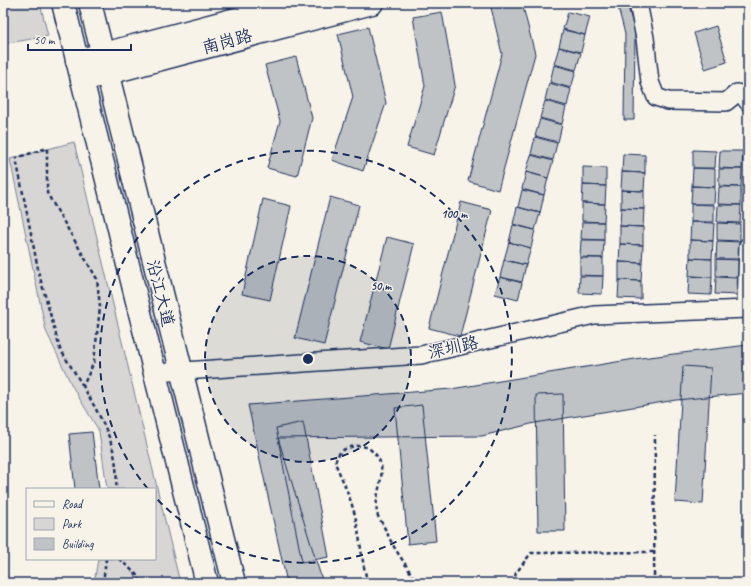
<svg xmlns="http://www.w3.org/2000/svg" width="751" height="586" viewBox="0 0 751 586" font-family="Caveat,'LXGW WenKai TC',sans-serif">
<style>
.green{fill:#d7d6d4;stroke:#798299}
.building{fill:#c0c3c5;stroke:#1b2f5e}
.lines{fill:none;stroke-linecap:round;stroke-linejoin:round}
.street-casing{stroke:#1b2f5e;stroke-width:20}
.secondary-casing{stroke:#1b2f5e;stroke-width:25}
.primary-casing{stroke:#1b2f5e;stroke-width:25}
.path{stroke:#1b2f5e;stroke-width:2.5;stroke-dasharray:4 3;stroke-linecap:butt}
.street{stroke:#f7f3e8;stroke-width:17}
.secondary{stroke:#f7f3e8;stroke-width:22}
.primary{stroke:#f7f3e8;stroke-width:22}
.ring{fill:none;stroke:#1b2f5e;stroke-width:2;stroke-dasharray:7 5}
.labels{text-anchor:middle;stroke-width:3;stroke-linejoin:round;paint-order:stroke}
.street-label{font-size:17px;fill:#1b2f5e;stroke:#f7f3e8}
.centre{fill:#1b2f5e;stroke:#f7f3e8;stroke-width:2}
.ring-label{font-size:12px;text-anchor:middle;font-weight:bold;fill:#1b2f5e;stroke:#f7f3e8;stroke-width:3;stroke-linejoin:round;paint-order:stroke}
</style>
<rect width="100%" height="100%" fill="#f7f3e8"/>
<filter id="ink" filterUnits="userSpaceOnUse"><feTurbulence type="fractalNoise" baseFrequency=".025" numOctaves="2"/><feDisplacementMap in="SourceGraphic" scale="8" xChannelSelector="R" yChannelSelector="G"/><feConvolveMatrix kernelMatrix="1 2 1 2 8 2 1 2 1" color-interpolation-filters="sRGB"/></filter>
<g filter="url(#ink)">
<!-- green -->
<path class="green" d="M3,3H40L48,36L3,44Z
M74,142L180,583H94L98,559H155V489H107L99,431L72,386L46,331L10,159Z"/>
<!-- building -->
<path class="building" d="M490,3H522L535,54L498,190L468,181L502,54Z
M617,3H627L635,32L634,120H624L625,34Z
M442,12L455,85L434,155L407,147L425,86L413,17Z
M568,12L590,17L585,35L563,29Z
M716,26L727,62L705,69L694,33Z
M368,27L386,103L363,171L332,160L353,97L338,34Z
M563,30L585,35L581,52L559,47Z
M559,47L581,53L576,70L554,64Z
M296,57L312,118L297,176L267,168L280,121L265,65Z
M554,65L576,71L571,88L550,82Z
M549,83L571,89L567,106L545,100Z
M545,101L566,107L562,124L540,118Z
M540,119L562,125L558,142L535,136Z
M535,137L557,143L553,160L531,154Z
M693,150L716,151L715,168H693Z
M720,151H743L742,169L719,168Z
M623,154L645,155V173L622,172Z
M531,155L553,161L548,178L526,172Z
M583,167L606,168V186L583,185Z
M693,168L715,169V187L692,186Z
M719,169H742L741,187L719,186Z
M526,172L548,178L544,195L522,189Z
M622,172L645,173L644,191L621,190Z
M583,185L606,186L605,204L582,203Z
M692,186L715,187L714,204H691Z
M719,187H741V205L718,204Z
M522,190L544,195L540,213L518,207Z
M621,190L644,191V209L621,208Z
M330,197L359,205L324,345L295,338Z
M263,199L291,206L270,300L242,294Z
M461,202L492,210L460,336L429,328Z
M582,203L605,204L604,222L582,221Z
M691,204L714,205V222H691Z
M718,205H741L740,223L717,222Z
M517,207L540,213L535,230L513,224Z
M621,208L644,209L643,227L620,226Z
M582,222H604V240L581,239Z
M691,222L714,223L713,241L690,240Z
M717,223L740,224V241L717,240Z
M513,225L535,230L531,248L509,242Z
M620,226L643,227V245L620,244Z
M387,237L414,244L388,349L360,342Z
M581,240H604L603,258L580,257Z
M690,240L713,241L712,259L690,258Z
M717,241L740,242L739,259H716Z
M509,242L531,248L526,265L504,260Z
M620,244L643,245L642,263L619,262Z
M580,258H603V276L580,275Z
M690,258L712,259V277L689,276Z
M716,259L739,260V277L716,276Z
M504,260L526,265L522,282L500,277Z
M619,262L642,263L641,281L619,280Z
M580,276H603L602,294L579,293Z
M689,276L712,277L711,295L688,294Z
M500,277L522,283L518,300L495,294Z
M716,277L738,278V295L715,294Z
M619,280L641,281V299L618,298Z
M748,345V393L676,400L535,423L482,436L278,438L323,583H287L248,405L451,389L641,358Z
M683,366L711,368L703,504L675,502Z
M563,394L565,531H538L536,395Z
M422,405L436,541L408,544L395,408Z
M303,422L329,557L302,562L276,428Z
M92,432L99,489H75L69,434Z"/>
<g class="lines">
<defs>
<path id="street" d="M638,3L645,38L650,82L656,97L668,101L726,102L737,93L743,95L748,102
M746,309L748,246
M155,373L421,355L594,315L748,309"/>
<path id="secondary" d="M77,61L297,3
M82,80L372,3"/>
<path id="primary" d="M63,3L207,583
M90,3L234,583"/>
</defs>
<!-- street casing -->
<use href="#street" class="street-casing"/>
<!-- secondary casing -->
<use href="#secondary" class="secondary-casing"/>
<!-- primary casing -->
<use href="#primary" class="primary-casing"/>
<!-- path -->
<path class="path" d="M83,386L60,349L39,274L16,158L47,148V193L97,279L100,307L94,362L83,386C102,420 120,448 116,489
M119,559L136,574L141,583
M103,583L106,559
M368,583C362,564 361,544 357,525C353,503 344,483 335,463C337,456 340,450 348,448C355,445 366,445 371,450C393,468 373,490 377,513C378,518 382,522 384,527C387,532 389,538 392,543C399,557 410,568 415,583
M513,583L516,573L531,553L654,552
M654,583L655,435"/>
<!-- street -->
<use href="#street" class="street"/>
<!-- secondary -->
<use href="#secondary" class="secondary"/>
<!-- primary -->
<use href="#primary" class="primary"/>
</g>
</g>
<!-- distance rings -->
<circle cx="308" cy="359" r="103" fill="#1b2f5e" fill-opacity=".12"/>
<g class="ring">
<circle cx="308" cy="359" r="103"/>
<path d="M148 489A206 206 0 1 1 156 498"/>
</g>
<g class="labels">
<!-- street labels -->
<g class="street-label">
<text transform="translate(227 41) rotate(-15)" y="6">南岗路</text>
<text transform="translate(161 293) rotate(76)" y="6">沿江大道</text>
<text transform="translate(453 347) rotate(-13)" y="6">深圳路</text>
</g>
</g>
<circle cx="308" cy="359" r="6" class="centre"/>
<g class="ring-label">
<text x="454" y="218">100 m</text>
<text x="381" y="290">50 m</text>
</g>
<!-- margin -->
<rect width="751" height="586" fill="none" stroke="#f7f3e8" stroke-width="16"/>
<rect x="8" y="8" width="735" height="570" fill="none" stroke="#1b2f5e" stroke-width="1.5" filter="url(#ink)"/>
<!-- legend -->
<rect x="26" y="488" width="130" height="72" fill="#f7f3e8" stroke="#9fa5b1"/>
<rect x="34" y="501" width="20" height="6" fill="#f7f3e8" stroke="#9fa5b1"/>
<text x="62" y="508" font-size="12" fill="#1b2f5e">Road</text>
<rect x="34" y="518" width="20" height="12" fill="#d7d6d4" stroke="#9fa5b1"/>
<text x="62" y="528" font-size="12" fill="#1b2f5e">Park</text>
<rect x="34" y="538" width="20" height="12" fill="#c0c3c5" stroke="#9fa5b1"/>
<text x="62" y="548" font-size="12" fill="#1b2f5e">Building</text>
<!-- scale -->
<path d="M28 44v6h103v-6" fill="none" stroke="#1b2f5e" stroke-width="2"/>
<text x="34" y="44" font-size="12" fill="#1b2f5e" stroke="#f7f3e8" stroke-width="3" paint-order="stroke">50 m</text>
</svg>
